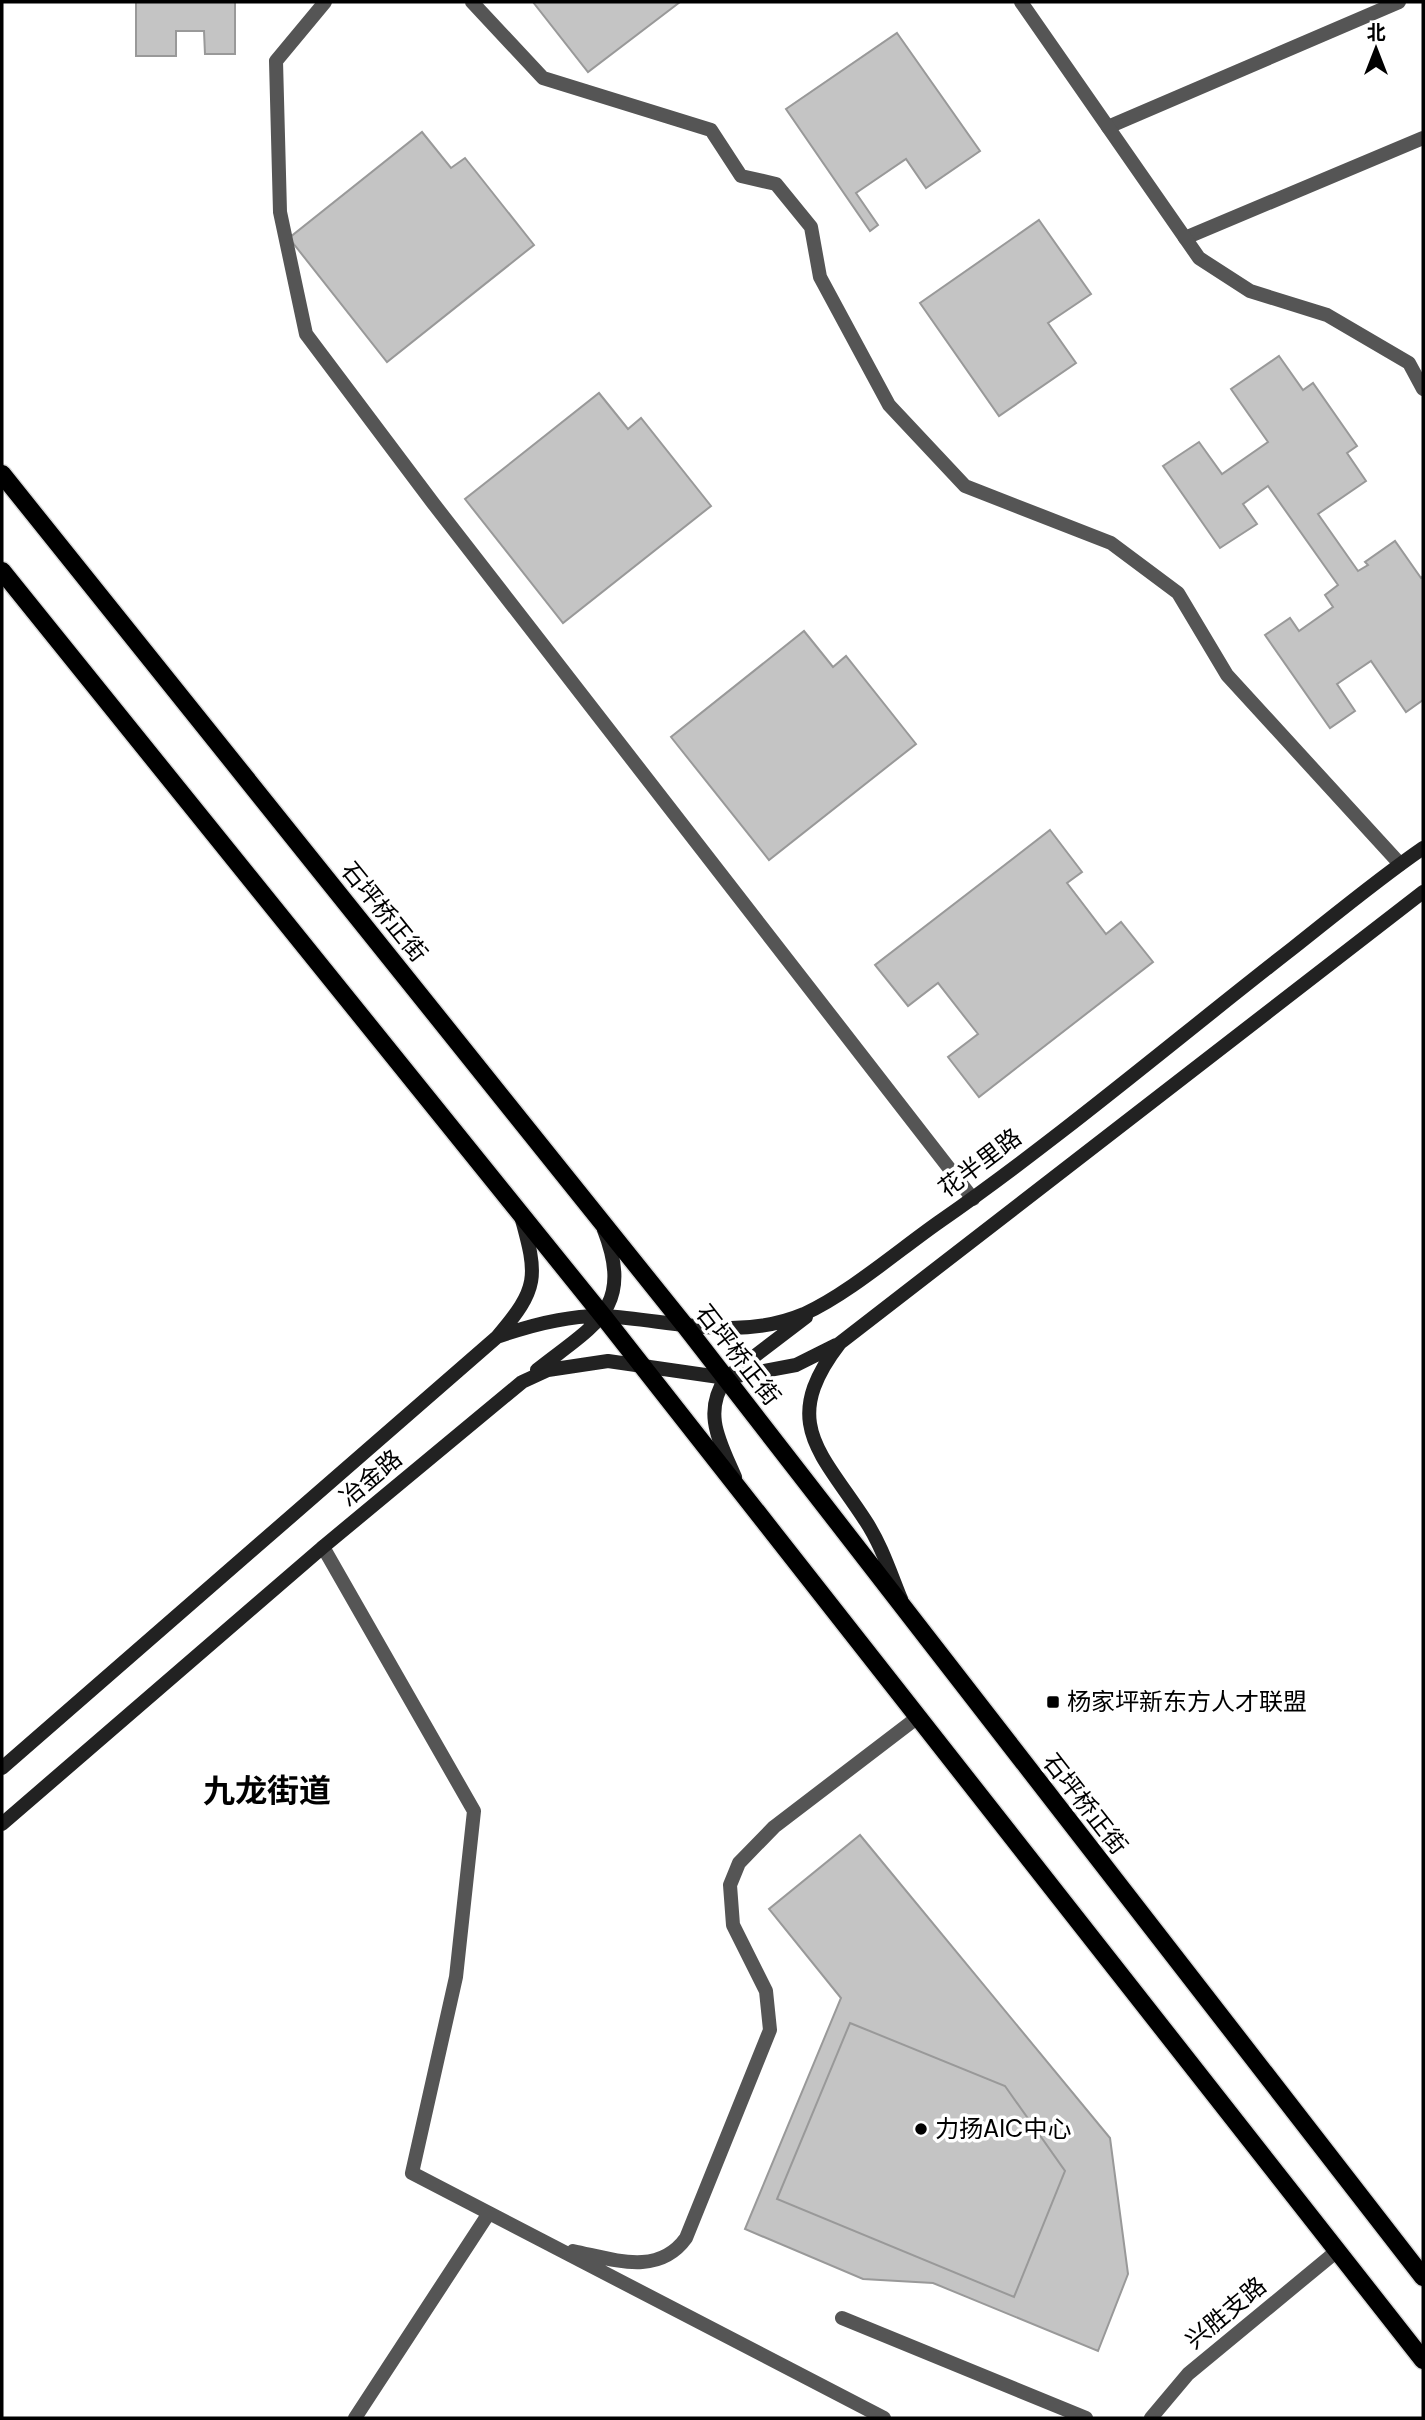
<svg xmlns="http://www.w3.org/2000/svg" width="1425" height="2420" viewBox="0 0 1425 2420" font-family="Poppins,'Noto Sans SC',sans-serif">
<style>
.building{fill:#c4c4c4;stroke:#999;stroke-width:2;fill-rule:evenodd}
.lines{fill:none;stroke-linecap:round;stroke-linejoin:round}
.primary-casing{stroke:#dbdbdb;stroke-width:21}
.service{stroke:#555;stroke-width:14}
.minor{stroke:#555;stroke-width:14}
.secondary{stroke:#222;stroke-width:14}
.primary{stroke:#000;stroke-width:18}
.poi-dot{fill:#000;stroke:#fff;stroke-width:2.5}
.labels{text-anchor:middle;stroke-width:7;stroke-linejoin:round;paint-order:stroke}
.street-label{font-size:24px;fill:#000;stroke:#fff}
.poi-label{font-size:24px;fill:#000;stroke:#fff;text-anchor:start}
.district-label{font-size:32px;font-weight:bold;fill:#000;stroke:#fff}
</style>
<rect width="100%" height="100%" fill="#fff"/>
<!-- building -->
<path class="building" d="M136,2H235V54H205L204,31H176V56H136Z
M533,2H680L588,72Z
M897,33L980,151L926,188L906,159L856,193L878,225L870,231L786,109Z
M422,132L451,168L465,158L534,245L387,362L289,238Z
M1039,220L1091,294L1048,323L1076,363L999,416L920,303Z
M1279,356L1303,390L1313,383L1357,446L1347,453L1366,481L1318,514L1358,571L1368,565L1365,562L1395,541L1421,578L1423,576V700L1406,712L1371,661L1337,684L1355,711L1330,728L1265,635L1290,618L1299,631L1333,607L1325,595L1338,585L1268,486L1243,504L1257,524L1220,548L1163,466L1199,442L1222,474L1268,442L1231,389Z
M599,393L628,429L641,418L711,506L563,623L465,499Z
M804,631L833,667L846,656L916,744L769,860L671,737Z
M1050,830L1082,872L1067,883L1106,934L1121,922L1153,962L979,1097L948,1057L978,1034L938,983L908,1006L875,965Z
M860,1835L1110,2138L1128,2274L1098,2351L933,2283L863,2279L745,2229L841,1998L769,1909ZM850,2023L1005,2086L1065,2171L1014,2297L777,2199Z
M850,2023L1005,2086L1065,2171L1014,2297L777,2199Z"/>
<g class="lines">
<defs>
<path id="primary" d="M2,474L686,1327L1423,2277
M2,571L603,1316L1423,2360"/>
</defs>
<!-- primary casing -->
<use href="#primary" class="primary-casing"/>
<!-- service -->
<path class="service" d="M1108,127L1399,2
M1185,238L1423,138
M842,2318L1086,2418"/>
<!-- minor -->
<path class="minor" d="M325,2L276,61L280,212L306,334L433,503L973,1199
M472,2L543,78L711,130L741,176L776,184L811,227L820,277L889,405L965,486L1111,543L1178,593L1227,675L1400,864
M1021,2L1199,258L1250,291L1327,315L1409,363L1423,389
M323,1547L474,1811L456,1977L412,2173L884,2418
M573,2251C613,2259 658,2277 686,2238L770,2030L766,1991L733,1925L730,1885L739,1863L774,1827L918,1717
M355,2418L489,2213
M1151,2418L1188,2374L1337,2251"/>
<!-- secondary -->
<path class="secondary" d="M497,1337C531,1325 568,1315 604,1316C671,1320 738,1342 804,1314C848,1294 899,1250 939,1222C1061,1137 1176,1039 1293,948C1336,914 1378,879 1423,848
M537,1370C592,1326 635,1310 604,1230
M735,1477C720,1442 702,1413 726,1378L806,1317
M901,1599C890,1572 881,1544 865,1520C820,1451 779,1422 840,1343L1423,892
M2,1768L497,1337C539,1288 538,1277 521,1216
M2,1824L323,1547L522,1382L548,1370L608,1361L726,1378L796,1365L836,1345"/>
<!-- primary -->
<use href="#primary" class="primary"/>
</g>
<!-- markers -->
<g class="poi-dot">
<rect x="1046" y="1695" width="14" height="14" rx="3.5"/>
<circle cx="921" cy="2129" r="7"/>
</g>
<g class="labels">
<!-- street labels -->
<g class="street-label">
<text transform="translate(384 912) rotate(51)" y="8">石坪桥正街</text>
<text transform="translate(980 1163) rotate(-37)" y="8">花半里路</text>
<text transform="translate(738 1355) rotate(52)" y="8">石坪桥正街</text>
<text transform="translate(371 1478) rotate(-40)" y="8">冶金路</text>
<text transform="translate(1085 1804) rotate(52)" y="8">石坪桥正街</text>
<text transform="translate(1226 2313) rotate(-40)" y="8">兴胜支路</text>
</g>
<!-- poi labels -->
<g class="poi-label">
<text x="1067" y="1710">杨家坪新东方人才联盟</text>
<text x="935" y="2137">力扬AIC中心</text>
</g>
<!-- district labels -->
<g class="district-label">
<text x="267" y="1802">九龙街道</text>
</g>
</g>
<!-- border -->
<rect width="1425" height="2420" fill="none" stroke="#000000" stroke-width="7"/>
<!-- north arrow -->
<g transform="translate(1376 49)" stroke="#ffffff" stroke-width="5" paint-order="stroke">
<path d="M0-5L12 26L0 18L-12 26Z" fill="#000000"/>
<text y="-10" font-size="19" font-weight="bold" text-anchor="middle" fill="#000000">北</text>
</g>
</svg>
